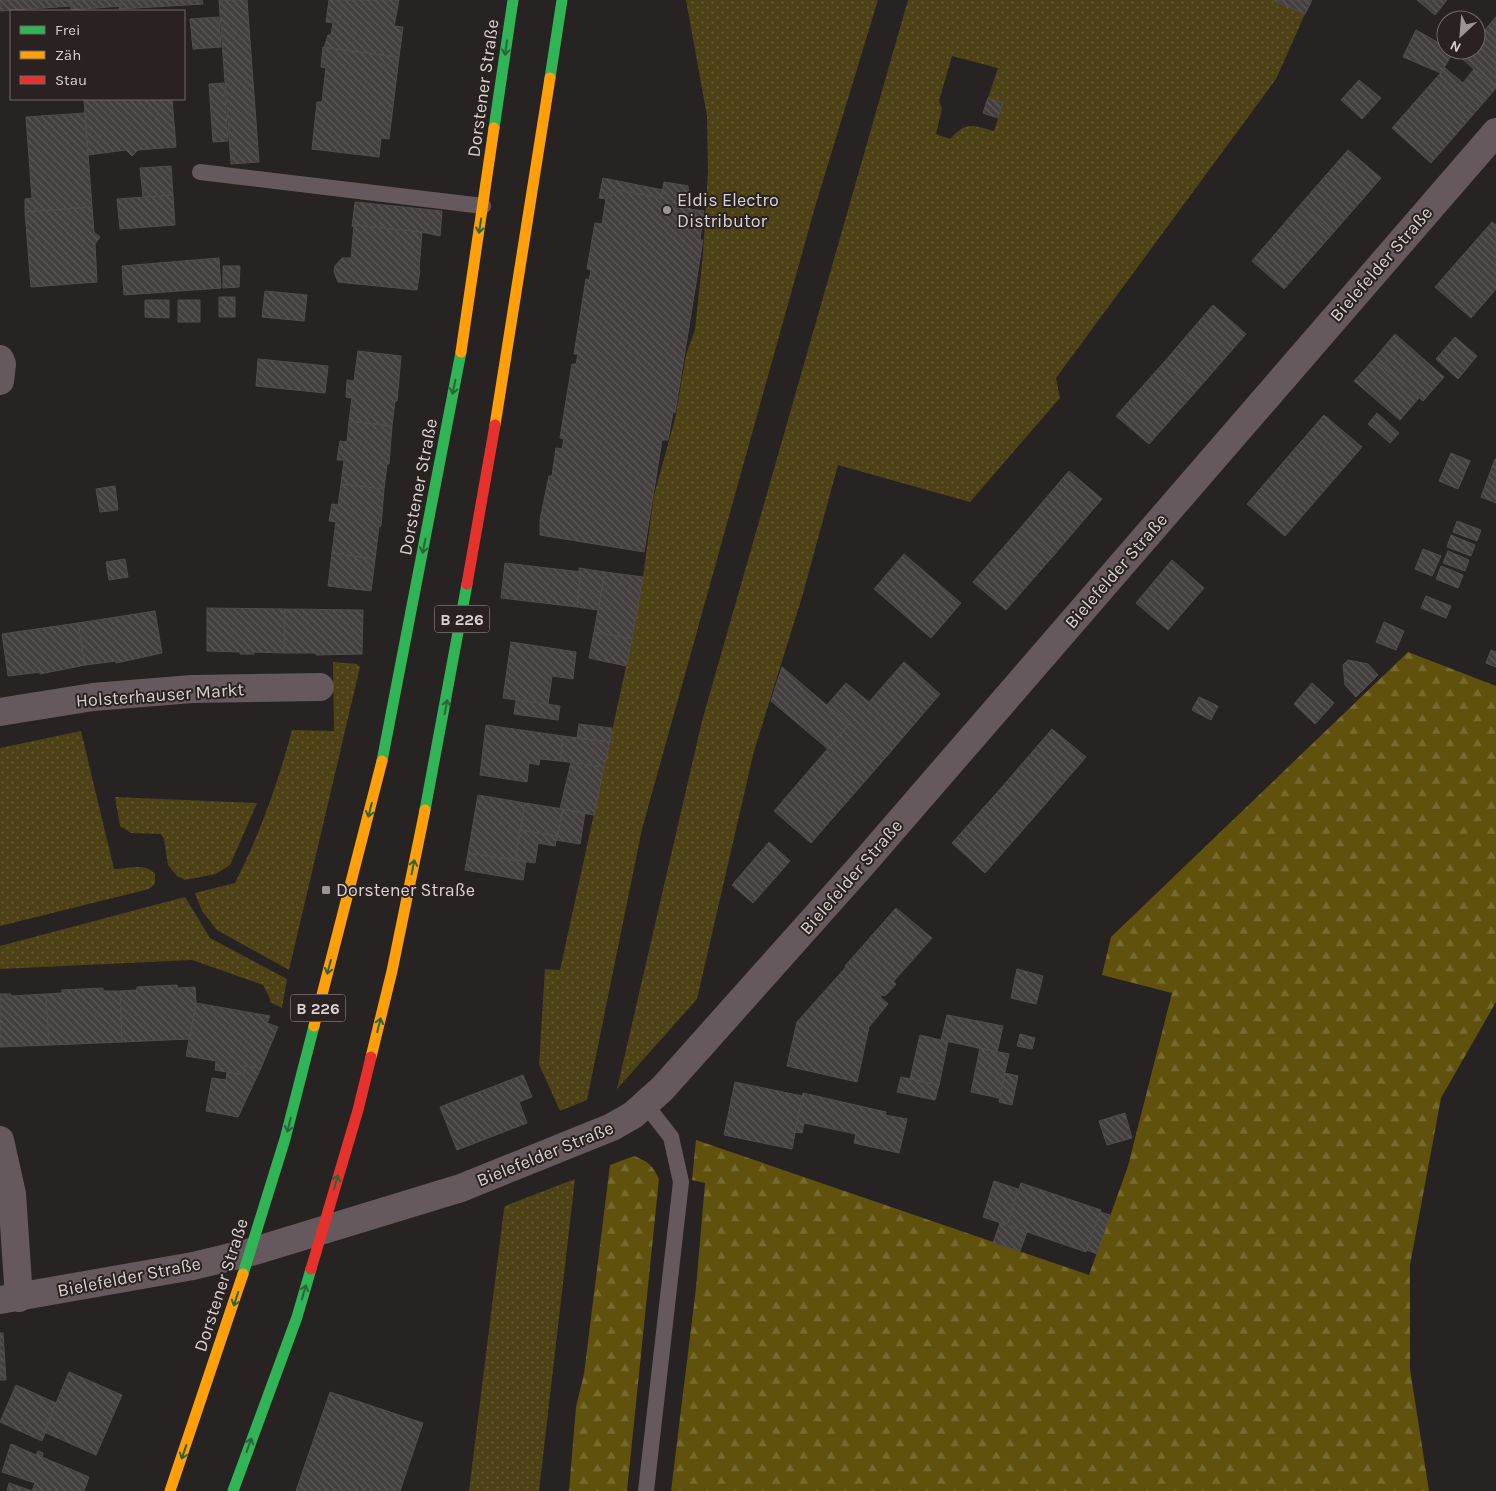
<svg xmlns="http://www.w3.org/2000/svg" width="1496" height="1491" viewBox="0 0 1496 1491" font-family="Karla,sans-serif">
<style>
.grass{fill:url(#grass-dots);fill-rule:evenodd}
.forest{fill:url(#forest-firs)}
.building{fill:url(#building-back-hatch);stroke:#504d4c}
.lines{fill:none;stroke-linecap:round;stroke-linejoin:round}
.lane{stroke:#65595d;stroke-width:16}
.street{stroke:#65595d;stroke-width:28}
.fast{stroke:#30b455;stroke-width:11}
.slow{stroke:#ff9f0a;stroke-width:11}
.jam{stroke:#e5322d;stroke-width:11}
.oneway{stroke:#2c6438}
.poi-dot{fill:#9b9695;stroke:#292221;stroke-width:2}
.labels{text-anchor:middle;stroke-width:4;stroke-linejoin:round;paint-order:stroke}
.shield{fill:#292221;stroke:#a49f9e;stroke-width:1}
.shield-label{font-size:16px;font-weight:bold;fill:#d9d4d3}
.street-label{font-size:18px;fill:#d9d4d3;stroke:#292221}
.poi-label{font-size:18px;fill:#d9d4d3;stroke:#292221;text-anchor:start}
</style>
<defs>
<pattern id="grass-dots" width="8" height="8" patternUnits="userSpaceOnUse" patternTransform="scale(1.25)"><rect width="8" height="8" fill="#4d4215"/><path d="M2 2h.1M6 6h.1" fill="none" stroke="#665c36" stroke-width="1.8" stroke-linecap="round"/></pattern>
<pattern id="forest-firs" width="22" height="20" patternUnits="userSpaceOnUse" patternTransform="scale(1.25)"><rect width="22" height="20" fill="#60520d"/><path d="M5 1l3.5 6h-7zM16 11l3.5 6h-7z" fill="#766a2f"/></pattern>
<pattern id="building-back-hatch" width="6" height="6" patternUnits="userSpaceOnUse" patternTransform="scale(1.25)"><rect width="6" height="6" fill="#423f3e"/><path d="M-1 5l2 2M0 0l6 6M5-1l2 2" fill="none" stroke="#5d5a59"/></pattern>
</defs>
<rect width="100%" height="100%" fill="#272323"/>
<!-- grass -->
<path class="grass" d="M686,0H878L815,207L642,829L587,1100L560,1111L539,1064L545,969L560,970L632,639L643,577L654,495L675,419L686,355L695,330L703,254L708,171L707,116Z
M908,0H1273L1305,14L1276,79L1056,378L1060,398L970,502L838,465L802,597L754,751L697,999L617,1089L702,721ZM952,56L998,68L988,98L1003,104L994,131C973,125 966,121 950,139L936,134L942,109L939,101Z
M333,662L357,664L360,667L289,970L217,930L202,911L195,893L235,883C260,834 278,783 292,730L334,731Z
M81,731L114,869C128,869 145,862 155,874V884L149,889L0,926V748Z
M115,797L257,803L230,865L216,874L185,880L177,876L168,865L164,839L161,834L131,833L120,826Z
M185,897L210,938L287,979L282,1008L270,1002V999L263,985L192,960L0,969V946Z
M575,1179L539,1491H469L504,1209L505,1206Z"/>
<!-- forest -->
<path class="forest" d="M1408,652L1496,686V1002L1441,1098L1410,1265V1369L1429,1491H671L696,1288L705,1183L692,1180L696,1140L1089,1275L1128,1166L1172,993L1102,975L1111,937Z
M634,1156C648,1161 653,1166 659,1179L627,1491H569L576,1407L584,1374L610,1165Z"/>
<!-- building -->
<path class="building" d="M0,0H71L72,6L0,11Z
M71,0H121V6L71,10Z
M121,0H202L203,4L119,9Z
M219,0H247L259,162L231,164Z
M329,0H399L394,26L403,27L399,57L324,48L328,35H331L333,23L326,22Z
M1273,0H1312L1305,14Z
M1417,0H1447L1435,15Z
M219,17L221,47L193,49L190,19Z
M1496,17V88L1461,58L1468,50H1476V40Z
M1416,30L1446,47V50L1454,51L1441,73L1403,57Z
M323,47L399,57L389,139L381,138L379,157L312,149L317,102H322L326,68L321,67Z
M1445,68L1485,101L1431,163L1392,128Z
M1474,69L1496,88L1485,101L1463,83Z
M1359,80L1381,98L1362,119L1341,100Z
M224,83L228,141L213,142L209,84Z
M988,98L1003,103L998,118L983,113Z
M84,99H172L176,147L138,150L132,156L126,150L88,155Z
M85,113L92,207L25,212V199L32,198L26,117Z
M1348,150L1381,178L1333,233L1300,205Z
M171,166L173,195L143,197L140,168Z
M603,178L663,190L661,198L619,190L606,199L599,198Z
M664,182L688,186L690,209L704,211L700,240H703L675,413L673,412L668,440H662L644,552L540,535V520L549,476H552L556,448L562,449L564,439L560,438L572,364H576L578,354H574L586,279L589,280L591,270L587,269L595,223L602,224L606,199L619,190L661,198Z
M173,195L175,225L120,229L117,199Z
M355,202L442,211L440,236L422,232L354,225L352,227Z
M1300,205L1333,233L1284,289L1252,261Z
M92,207L94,232L100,237L95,244L97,282L31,287L25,212Z
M1492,222L1496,225V289L1471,318L1435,287Z
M354,225L422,232L419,270H420L417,290L338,282L334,272L335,266L342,258H351Z
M219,258L221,288L124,295L122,266Z
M223,266H240L239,287L223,288Z
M265,291L307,295L304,321L262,317Z
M219,297H235V317H219Z
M145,300H169V318L145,317Z
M178,300H200V322H178Z
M1213,305L1246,334L1198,389L1165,361Z
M1395,334L1444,377L1423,401L1374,359Z
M1455,337L1477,356L1458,379L1436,359Z
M358,351L401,356L397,401H395L392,426L349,421L352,398L346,397L347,380L354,381Z
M258,359L328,366L325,393L256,386Z
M1374,359L1419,398L1400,420L1354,381Z
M1165,361L1198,389L1149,444L1116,416Z
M1377,413L1399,433L1390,443L1368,424Z
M1324,415L1362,447L1285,536L1247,504Z
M349,421L392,426L389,464H387L384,489L341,484L344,460H337L340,441L347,442Z
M1451,453L1470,461L1458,489L1439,481Z
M1495,459H1496V503L1481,497Z
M1069,471L1102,499L1054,555L1022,526Z
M341,484L384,489L381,526H379L375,559L332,553L336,522L329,521L332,504L338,505Z
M115,486L118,510L100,512L96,489Z
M1457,521L1481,530L1477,541L1453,532Z
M1022,526L1054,555L1006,610L973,582Z
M1451,535L1475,545L1471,556L1447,547Z
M1423,549L1441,556L1432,576L1415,569Z
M1448,551L1469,560L1465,571L1443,563Z
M332,553L375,559L371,591L328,586Z
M904,554L961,603L931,638L874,589Z
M125,559L128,577L109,580L106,562Z
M1172,560L1204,588L1168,630L1136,603Z
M505,563L581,572L577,607L501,598Z
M1441,566L1463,575L1458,588L1436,579Z
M579,568L605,572L598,610L577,607L581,572H579Z
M605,572L643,577L632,639L594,632Z
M1426,596L1451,606L1446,618L1421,608Z
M207,608L285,609L284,653L254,652V654H240V652L207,651Z
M285,609L363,610L362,654L316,655V653H284Z
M155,611L162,653L116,663V661L85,665L78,623Z
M1384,622L1404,631L1396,650L1376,642Z
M78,623L85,665L40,674V672L8,676L2,634Z
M594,632L632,639L626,666L589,658Z
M511,642L576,652L573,679L552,676L548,704L503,698Z
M1491,650L1496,652V667L1486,663Z
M1348,660L1368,664L1378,675L1356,697L1345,685L1343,665Z
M904,662L940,694L887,756L827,705L846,683L869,702Z
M782,667L849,724L828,749L771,701Z
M1312,683L1334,703L1315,724L1294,704Z
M1199,697L1218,706L1211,720L1192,710Z
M516,700L560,706L558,720L514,714Z
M579,724L612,728L610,742L577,738Z
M849,724L887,756L811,843L774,811Z
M486,725L563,736L560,761L540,759L539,765L529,763L527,782L480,775Z
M1052,729L1086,757L1035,816L1002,787Z
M563,736L610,742L604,767L560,761Z
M571,762L604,767L594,815L560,809Z
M1002,787L1035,816L985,873L952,843Z
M478,795L525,803L515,861L468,853Z
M525,803L563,809L558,836L520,830Z
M563,809L585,813L580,844L556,840Z
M520,830L557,836L555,846L538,843L535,863L515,860Z
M769,842L790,861L753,903L732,885Z
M468,853L526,861L523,880L465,870Z
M896,908L932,938L893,982L896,984L885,996L882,995L880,997L845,966Z
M846,967L888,1004L869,1027L857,1082L787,1066L797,1022Z
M1017,969L1043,976L1036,1004L1011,998Z
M177,985L178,988L195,987L196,1003L190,1039L122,1042L120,991L137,990V987Z
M103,988V991H120L122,1042L49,1045L46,994L62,993V990Z
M0,994H11V996L46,994L49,1045L0,1047Z
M196,1003L270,1016L267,1023L278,1027L261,1068L245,1066L243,1075L215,1070L216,1061L186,1056Z
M947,1015L1003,1026L997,1052L941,1040Z
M1020,1034L1035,1038L1032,1049L1017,1046Z
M920,1035L948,1042L939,1085L910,1079Z
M980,1048L1009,1054L999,1098L971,1092Z
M245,1066L261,1068L238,1117L206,1111L212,1078L226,1080L227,1072L243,1075Z
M1005,1073L1018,1076L1012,1105L999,1102Z
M523,1075L532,1097L519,1102L527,1123L457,1150L440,1107Z
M901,1077L939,1085L935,1100L897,1092Z
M735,1082L802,1096L792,1149L724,1135Z
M803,1093L886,1112L885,1115L907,1119L899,1153L854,1143L856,1134L804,1123L802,1133L795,1132Z
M1125,1113L1132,1138L1107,1145L1099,1121Z
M994,1181L1018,1189L1007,1225L983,1217Z
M1021,1183L1101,1210L1086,1252L1007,1225Z
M1100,1212L1110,1215L1097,1254L1087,1250Z
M1000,1223L1027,1232L1020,1251L993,1243Z
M0,1333H3L6,1380H0Z
M69,1372L122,1395L96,1455L44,1432Z
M16,1385L56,1403L42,1441L0,1422Z
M330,1392L423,1423L400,1491H296Z
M11,1444L36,1455L38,1451L43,1453L42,1457L89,1477L84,1491H7L9,1483L32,1491L35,1483L2,1472Z"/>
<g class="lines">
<!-- lane -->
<path class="lane" d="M200,172L483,206
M646,1491L681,1182L671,1137L646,1105"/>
<!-- street -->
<path class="street" d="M0,359L2,364L0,381
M0,712L93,697L192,689L320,687
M0,1140L12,1194L19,1298
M0,1300L193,1266L251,1252L461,1188L612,1127L633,1115L663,1088L861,866L1496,132"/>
<!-- fast -->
<path class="fast" d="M550,78L562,0
M494,128L513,0
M382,761L461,352
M425,810L467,584
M243,1274L285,1139L314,1026
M233,1491L297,1317L311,1269"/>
<!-- slow -->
<path class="slow" d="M461,352L494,128
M495,425L550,78
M314,1026L382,761
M371,1057L392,971L425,810
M170,1491L243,1274"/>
<!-- jam -->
<path class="jam" d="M467,584L495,425
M311,1269L358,1110L371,1057"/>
</g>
<!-- one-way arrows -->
<defs><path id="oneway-shaft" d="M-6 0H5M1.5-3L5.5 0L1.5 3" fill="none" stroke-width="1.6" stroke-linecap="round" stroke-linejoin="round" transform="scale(1.25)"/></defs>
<g class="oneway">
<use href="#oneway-shaft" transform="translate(506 48) rotate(98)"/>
<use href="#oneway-shaft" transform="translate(480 226) rotate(99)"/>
<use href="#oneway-shaft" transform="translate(454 387) rotate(101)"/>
<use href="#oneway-shaft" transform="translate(424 546) rotate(101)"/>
<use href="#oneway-shaft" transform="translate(446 707) rotate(-79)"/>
<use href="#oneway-shaft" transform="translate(370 810) rotate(104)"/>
<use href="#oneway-shaft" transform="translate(413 867) rotate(-79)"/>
<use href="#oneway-shaft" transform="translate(329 967) rotate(105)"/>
<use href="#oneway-shaft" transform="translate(379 1025) rotate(-76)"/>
<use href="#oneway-shaft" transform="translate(289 1125) rotate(104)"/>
<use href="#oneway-shaft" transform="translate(336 1182) rotate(-74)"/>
<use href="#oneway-shaft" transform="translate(304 1292) rotate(-74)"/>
<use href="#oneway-shaft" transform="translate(236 1299) rotate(108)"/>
<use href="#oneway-shaft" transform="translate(249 1445) rotate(-70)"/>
<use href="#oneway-shaft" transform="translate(184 1452) rotate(109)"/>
</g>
<!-- markers -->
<g class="poi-dot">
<circle cx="667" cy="210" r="5"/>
<rect x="321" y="885" width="10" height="10" rx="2.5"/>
</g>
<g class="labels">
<!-- shield labels -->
<g class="shield">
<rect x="434.5" y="605.5" width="55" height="27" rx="4"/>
<rect x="290.5" y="994.5" width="55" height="27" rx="4"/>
</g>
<g class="shield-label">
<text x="462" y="625">B 226</text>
<text x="318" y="1014">B 226</text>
</g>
<!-- street labels -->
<g class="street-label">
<text transform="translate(483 88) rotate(-82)" y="6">Dorstener Straße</text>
<text transform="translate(1381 264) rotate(-49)" y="6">Bielefelder Straße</text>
<text transform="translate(418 487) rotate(-79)" y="6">Dorstener Straße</text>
<text transform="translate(1116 571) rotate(-49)" y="6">Bielefelder Straße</text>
<text transform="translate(160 695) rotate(-4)" y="6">Holsterhauser Markt</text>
<text transform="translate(851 877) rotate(-49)" y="6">Bielefelder Straße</text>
<text transform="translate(545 1154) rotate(-22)" y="6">Bielefelder Straße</text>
<text transform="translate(129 1277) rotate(-11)" y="6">Bielefelder Straße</text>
<text transform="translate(221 1285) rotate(-72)" y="6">Dorstener Straße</text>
</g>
<!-- poi labels -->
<g class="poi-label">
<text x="677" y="206">Eldis Electro<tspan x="677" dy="21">Distributor</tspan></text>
<text x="336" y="896">Dorstener Straße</text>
</g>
</g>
<!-- legend -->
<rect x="10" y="10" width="175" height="90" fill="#292221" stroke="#6f6968"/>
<rect x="20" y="26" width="25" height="8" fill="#30b455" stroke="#6f6968"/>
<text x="55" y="35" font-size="15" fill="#d9d4d3">Frei</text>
<rect x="20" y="51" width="25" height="8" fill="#ff9f0a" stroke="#6f6968"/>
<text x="55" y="60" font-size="15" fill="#d9d4d3">Zäh</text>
<rect x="20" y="76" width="25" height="8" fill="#e5322d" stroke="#6f6968"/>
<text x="55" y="85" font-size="15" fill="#d9d4d3">Stau</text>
<!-- north arrow -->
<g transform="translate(1461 35) rotate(206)"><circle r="24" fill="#292221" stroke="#6f6968"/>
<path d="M0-4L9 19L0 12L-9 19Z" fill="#9b9695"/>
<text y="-8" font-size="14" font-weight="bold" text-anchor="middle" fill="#d9d4d3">N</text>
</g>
</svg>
